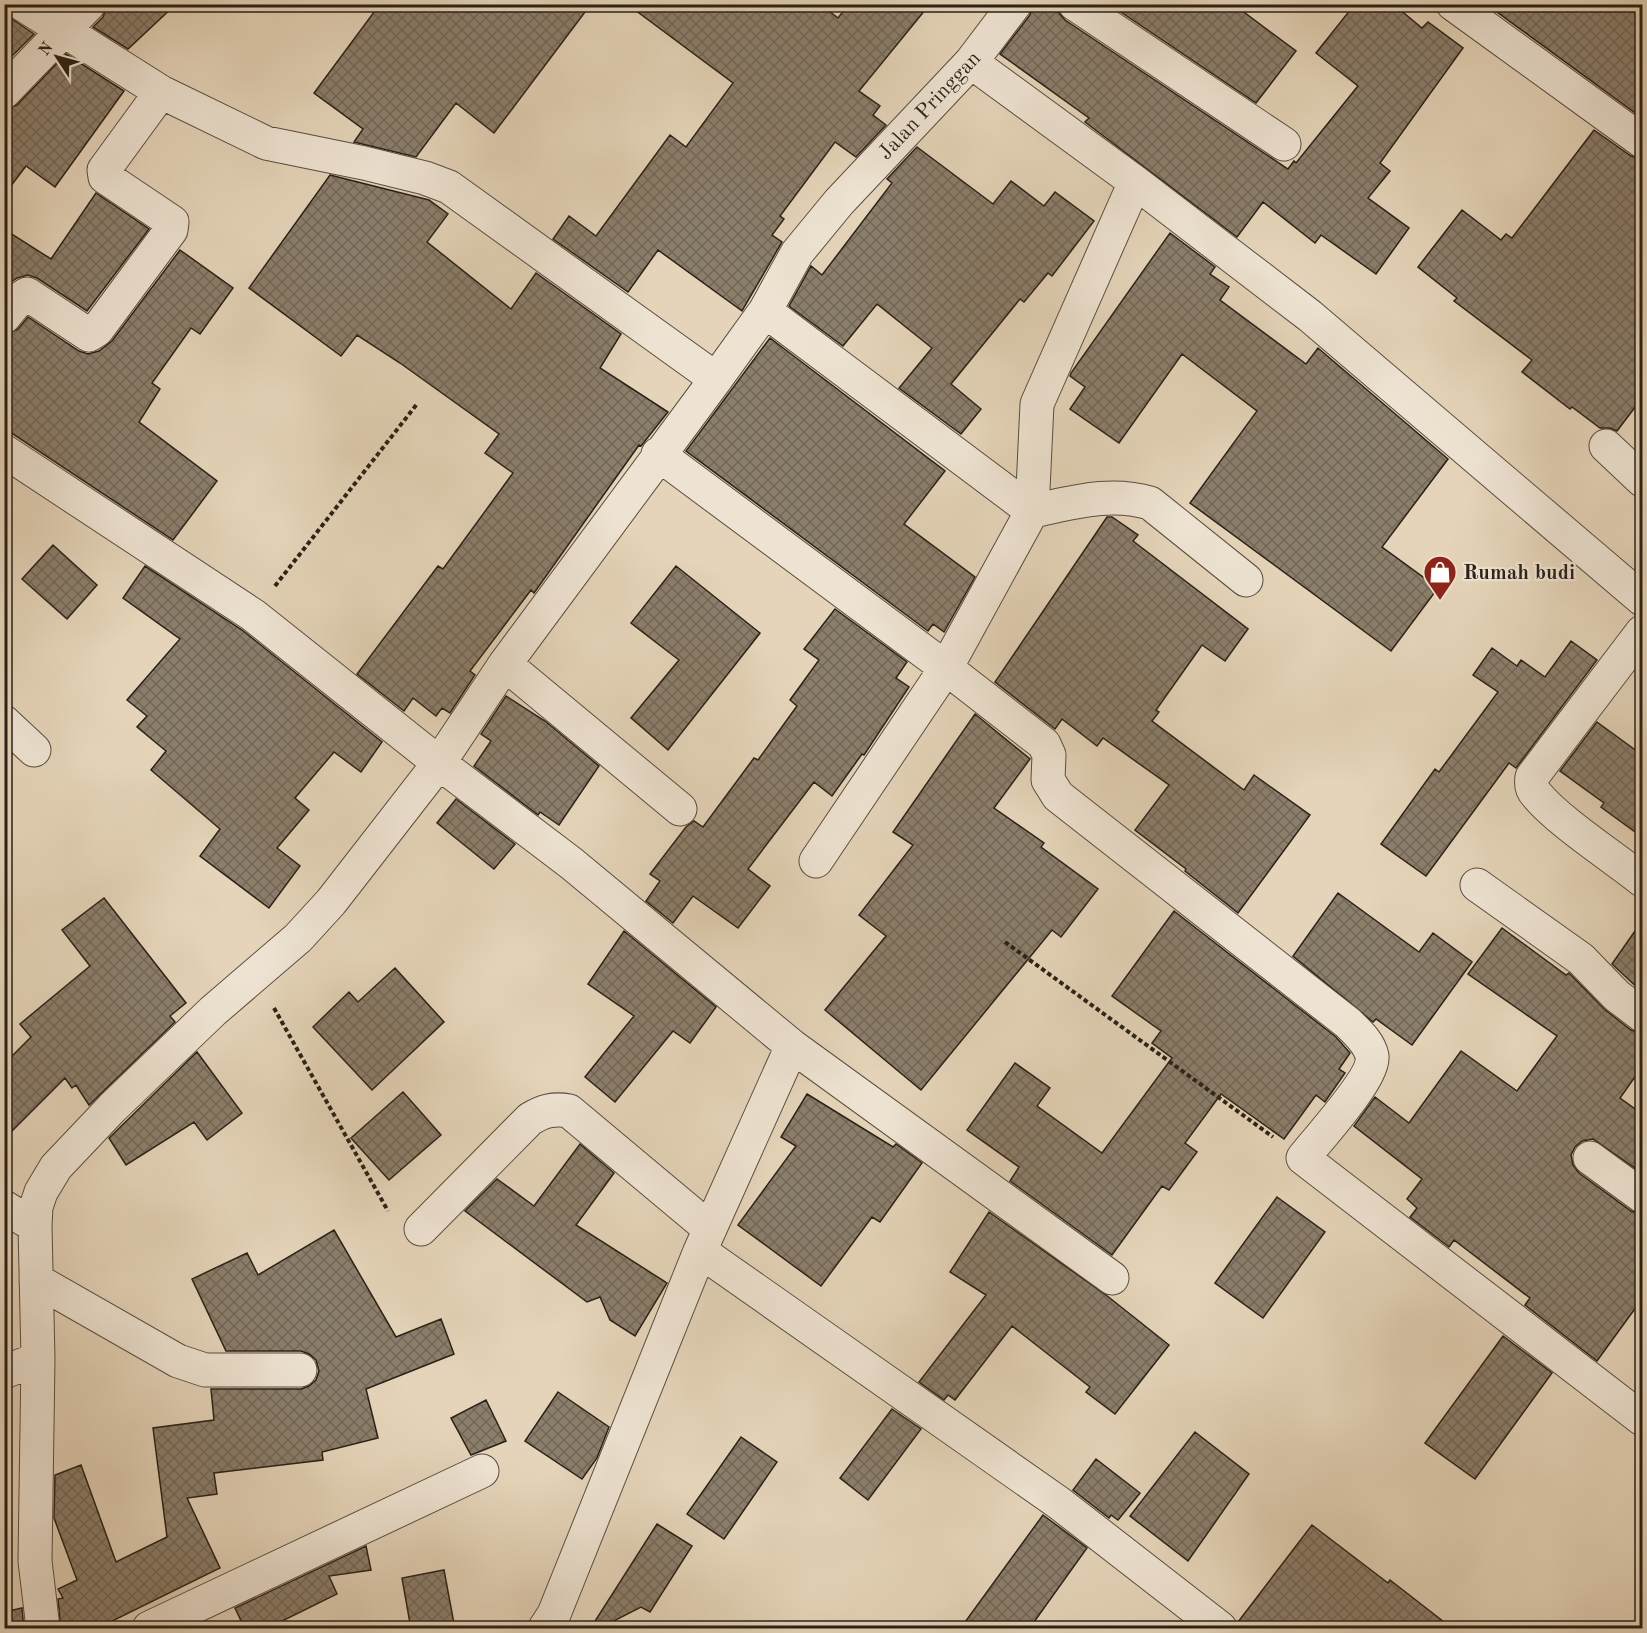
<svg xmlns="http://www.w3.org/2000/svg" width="1647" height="1633" viewBox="0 0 1647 1633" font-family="'Old Standard TT',serif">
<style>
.building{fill:url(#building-cross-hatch);stroke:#292117;stroke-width:1.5}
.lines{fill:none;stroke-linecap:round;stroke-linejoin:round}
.minor-casing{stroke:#584e40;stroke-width:35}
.path{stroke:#292117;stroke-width:4;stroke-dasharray:4.5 3;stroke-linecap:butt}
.minor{stroke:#eee3d2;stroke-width:33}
.labels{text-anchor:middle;stroke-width:4.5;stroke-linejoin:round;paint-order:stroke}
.street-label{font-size:21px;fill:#292117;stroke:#eee3d2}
.poi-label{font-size:21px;font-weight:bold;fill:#292117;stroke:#eee3d2;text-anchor:start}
</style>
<defs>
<pattern id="building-cross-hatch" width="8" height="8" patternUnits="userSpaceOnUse" patternTransform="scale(1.5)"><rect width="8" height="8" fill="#8b7e6b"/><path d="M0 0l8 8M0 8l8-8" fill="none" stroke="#726757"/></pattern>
</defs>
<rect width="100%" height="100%" fill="#e5d4b9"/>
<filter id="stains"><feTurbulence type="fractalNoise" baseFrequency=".00333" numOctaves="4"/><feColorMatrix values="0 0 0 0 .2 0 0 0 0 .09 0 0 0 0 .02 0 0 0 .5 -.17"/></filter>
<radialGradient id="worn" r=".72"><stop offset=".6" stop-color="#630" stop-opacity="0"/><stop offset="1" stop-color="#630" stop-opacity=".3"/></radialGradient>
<!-- building -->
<path class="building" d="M107,4H176L128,49L93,27L103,17Z
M380,4H591L494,133L456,103L416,157L354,142L363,129L314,93Z
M627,4H820L838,18L849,4H930L859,91L880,106L873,115L886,125L856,157L835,142L780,216L784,219L772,235L782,242L742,311L658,250L628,292L553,239L569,216L596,236L670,135L686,147L733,83Z
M1033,4H1057L1059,13L1065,20L1288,169L1294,161L1296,163L1358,86L1316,53L1355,4H1393L1422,28L1428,22L1463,48L1380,163L1390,171L1368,198L1409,228L1376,274L1321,235L1315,243L1263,202L1237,237L1085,122L1089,118L1000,54L1030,15Z
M1109,4H1233L1296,51L1256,103Z
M1486,4H1626L1642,18V118Z
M4,9L12,19L34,34L4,64Z
M66,54L124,91L55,187L26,166L4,195V110L17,105Z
M1594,130L1631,156L1642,159V398L1617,431L1610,428H1600L1572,407L1570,409L1522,372L1532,360L1454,301L1457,298L1418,267L1462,210L1501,240L1506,234L1512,238Z
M917,147L993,204L1011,181L1044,206L1055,192L1094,221L1052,276L1048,273L1024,302L1020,299L951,384L981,409L961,434L899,388L932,348L877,304L843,346L789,306L811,266L822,275L892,183L887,179Z
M330,175L429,200L448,214L427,242L511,309L536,273L621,334L600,368L668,412L641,446L639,445L534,593L531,590L470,671L475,675L450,713L442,708L436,716L413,698L404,711L357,674L438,566L443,569L513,473L485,453L499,434L400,363L357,335L341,356L249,288Z
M96,193L149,229L87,311L37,278L28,275L17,278L4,287V229L51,259Z
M1170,233L1215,267L1210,274L1229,287L1220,300L1306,364L1318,348L1448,459L1382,547L1438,588L1391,651L1190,503L1257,411L1182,354L1119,443L1070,409L1085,387L1070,376L1071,373Z
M180,250L233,288L200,334L191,328L152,383L160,389L139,422L217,481L173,540L4,428V335L18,329L28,317L79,351L88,354L99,351L112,341Z
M770,338L945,471L904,524L975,577L944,632L933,624L928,631L686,451Z
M1107,517H1112L1138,535L1133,541L1248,629L1225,661L1202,645L1156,710L1159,712L1152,721L1244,790L1254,775L1310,815L1238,913L1185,871L1186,869L1135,830L1169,785L1103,738L1097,746L1062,719L1055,729L995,682Z
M53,545L97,585L67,619L22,579Z
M145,566L242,630L382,742L361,772L334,752L295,798L309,810L277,848L300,866L269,908L200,856L220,829L151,770L166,751L137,727L147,716L127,700L180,639L123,598Z
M676,566L760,633L668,750L631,718L679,660L631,623Z
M835,609L907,662L896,678L909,687L864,755L862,754L832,796L814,782L748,869L770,886L738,928L693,896L673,923L646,901L660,881L650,874L686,827L694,821L703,827L754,758L758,760L797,706L790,700L819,660L804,649Z
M1571,641L1597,660L1516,768L1509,763L1426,876L1381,844L1435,769L1439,772L1498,692L1473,675L1492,648L1517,666L1521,660L1545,677Z
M506,696L545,721L599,766L559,825L540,812L538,815L474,766L491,741L481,734Z
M975,714L1030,759L994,808L1044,843L1041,847L1098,889L1061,937L1052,930L921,1090L825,1010L886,936L859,915L913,845L893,832Z
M1597,722L1642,755V837L1601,807L1604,803L1560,771Z
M456,799L515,844L494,869L437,823Z
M1338,893L1419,952L1433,933L1472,962L1412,1045L1376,1019L1373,1022L1293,956Z
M104,898L186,1003L170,1016L175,1022L89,1105L76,1085L72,1088L65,1078L4,1139V1064L31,1037L20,1024L90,966L62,930Z
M1174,911L1336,1037L1350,1053L1339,1069L1345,1073L1329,1096L1325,1102L1316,1095L1284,1139L1221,1094L1185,1143L1197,1152L1169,1190L1162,1186L1112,1255L1010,1181L1019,1167L967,1130L1015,1063L1050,1088L1037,1106L1102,1153L1172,1058L1152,1043L1161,1031L1112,996Z
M1642,921V992L1612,964Z
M1502,928L1566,975L1569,973L1604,1009L1631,1030L1642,1033V1067L1620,1098L1642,1114V1173L1593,1139L1582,1141L1575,1147L1571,1155L1573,1165L1579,1173L1631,1211L1642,1214V1299L1597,1361L1525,1305L1530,1298L1454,1240L1449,1247L1410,1217L1417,1208L1407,1199L1422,1179L1354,1126L1375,1097L1409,1123L1461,1051L1517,1091L1557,1036L1468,974Z
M624,931L716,1007L690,1043L673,1031L615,1102L585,1077L634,1016L588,984Z
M395,968L444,1022L372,1090L313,1027L349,992L358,1002Z
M197,1052L242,1113L207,1140L194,1122L126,1165L109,1138Z
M403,1092L441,1135L389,1180L351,1138Z
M807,1094L893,1147L896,1144L922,1163L880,1222L872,1217L821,1286L738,1225L796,1146L781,1137Z
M580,1144L614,1173L576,1225L667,1283L635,1336L610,1320L600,1297L587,1302L465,1211L497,1179L534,1206Z
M1277,1197L1325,1232L1263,1318L1215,1283Z
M989,1212L1106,1295L1169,1345L1115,1414L1086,1392L1090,1387L1012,1326L955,1400L948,1395L944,1400L919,1382L986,1295L950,1272Z
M334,1230L396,1337L441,1319L454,1354L366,1389L378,1438L322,1452L323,1460L214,1473L217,1494L187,1498L220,1568L96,1629H61L58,1599L63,1598L58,1589L77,1580L54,1518L55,1475L81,1465L116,1562L167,1537L153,1428L214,1420L211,1389H301L309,1386L316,1380L319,1371L316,1360L309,1354L301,1351H226L192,1279L247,1253L258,1275Z
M1503,1336L1552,1373L1475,1479L1425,1443Z
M558,1392L609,1427L597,1458L582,1479L525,1441Z
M486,1400L506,1441L471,1455L451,1418Z
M892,1409L921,1429L868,1500L840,1478Z
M1195,1432L1249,1474L1188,1561L1130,1516Z
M741,1437L777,1462L724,1539L687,1514Z
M1096,1459L1140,1493L1118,1520L1111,1515L1109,1518L1073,1490Z
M1043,1515L1087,1548L1029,1629H960Z
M657,1524L692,1546L650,1612L641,1607L598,1629H590Z
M1312,1525L1388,1583L1390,1580L1453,1629H1238V1622Z
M366,1546L371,1570L329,1576L337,1594L266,1629H245L235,1608Z
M444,1570L455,1629H411L402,1578Z
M22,1608L24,1629H4V1612Z"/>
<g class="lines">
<defs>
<path id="minor" d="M22,4L161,92L266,143L364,163L425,178L449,187L716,379
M1075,4L1284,144
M1453,4L1642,141
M971,62L1135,182L1310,316L1642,599
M4,92L89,4
M765,311L1032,511C1072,503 1109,491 1150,503L1246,580
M4,317L18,300L27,294L89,335L97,330L171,230L172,222L105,177L104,170L161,92
M1606,446L1642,480
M4,451L253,615L439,763L571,863L792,1046L700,1251L554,1614L545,1628
M658,454L946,668L1032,511L1037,404L1135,182
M1642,632L1532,777C1531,783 1531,789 1536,794C1559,822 1612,856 1642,880
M505,664L680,809
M4,722L34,750
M816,861L946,668L1044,744L1049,755L1048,780L1058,796L1348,1023C1357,1032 1369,1042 1372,1056C1375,1077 1318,1139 1303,1158L1642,1419
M1477,885L1581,959L1617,996L1642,1015
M792,1046L1112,1278
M1590,1158L1642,1196
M4,1207L35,1226
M421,1229L530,1119C543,1111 554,1108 569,1111L710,1229
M700,1251L1059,1503L1220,1628
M36,1280L178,1361L205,1370H300
M4,1372L38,1359
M43,1628L35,1561L38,1359L35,1226L36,1207L41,1192L56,1167L112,1108L213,1011L298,938L331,902L439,763L505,664L716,379L765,311L797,253L839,202L971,62L1015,4
M149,1628L482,1471"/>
</defs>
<!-- minor casing -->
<use href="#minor" class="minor-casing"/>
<!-- path -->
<path class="path" d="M275,586L417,404
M1005,942L1273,1137
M274,1008L388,1211"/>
<!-- minor -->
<use href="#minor" class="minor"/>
</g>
<!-- icons -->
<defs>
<symbol id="shop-pin" viewBox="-11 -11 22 30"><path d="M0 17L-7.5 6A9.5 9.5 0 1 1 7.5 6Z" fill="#8f2418" stroke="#eee3d2"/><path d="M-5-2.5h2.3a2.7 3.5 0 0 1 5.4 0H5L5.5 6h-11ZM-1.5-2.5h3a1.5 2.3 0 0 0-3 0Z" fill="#fff"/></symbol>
</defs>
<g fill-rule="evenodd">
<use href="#shop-pin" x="1421" y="553" width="38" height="52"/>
</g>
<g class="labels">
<!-- street labels -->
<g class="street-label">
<text transform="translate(929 105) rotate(-47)" y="7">Jalan Pringgan</text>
</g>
<!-- poi labels -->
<g class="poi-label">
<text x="1463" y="579">Rumah budi</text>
</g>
</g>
<!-- margin -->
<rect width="1647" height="1633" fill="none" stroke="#e5d4b9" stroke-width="24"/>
<rect x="6" y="6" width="1635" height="1621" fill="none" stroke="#292117" stroke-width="3"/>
<rect x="12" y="12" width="1623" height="1609" fill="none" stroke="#292117" stroke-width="1.5"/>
<!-- north arrow -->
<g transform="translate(57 57) rotate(306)" stroke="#eee3d2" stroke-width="4.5" paint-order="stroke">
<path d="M0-4.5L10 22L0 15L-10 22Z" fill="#292117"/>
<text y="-9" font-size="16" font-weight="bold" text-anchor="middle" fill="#292117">N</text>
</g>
<rect width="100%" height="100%" filter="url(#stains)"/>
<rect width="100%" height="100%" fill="url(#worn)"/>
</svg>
